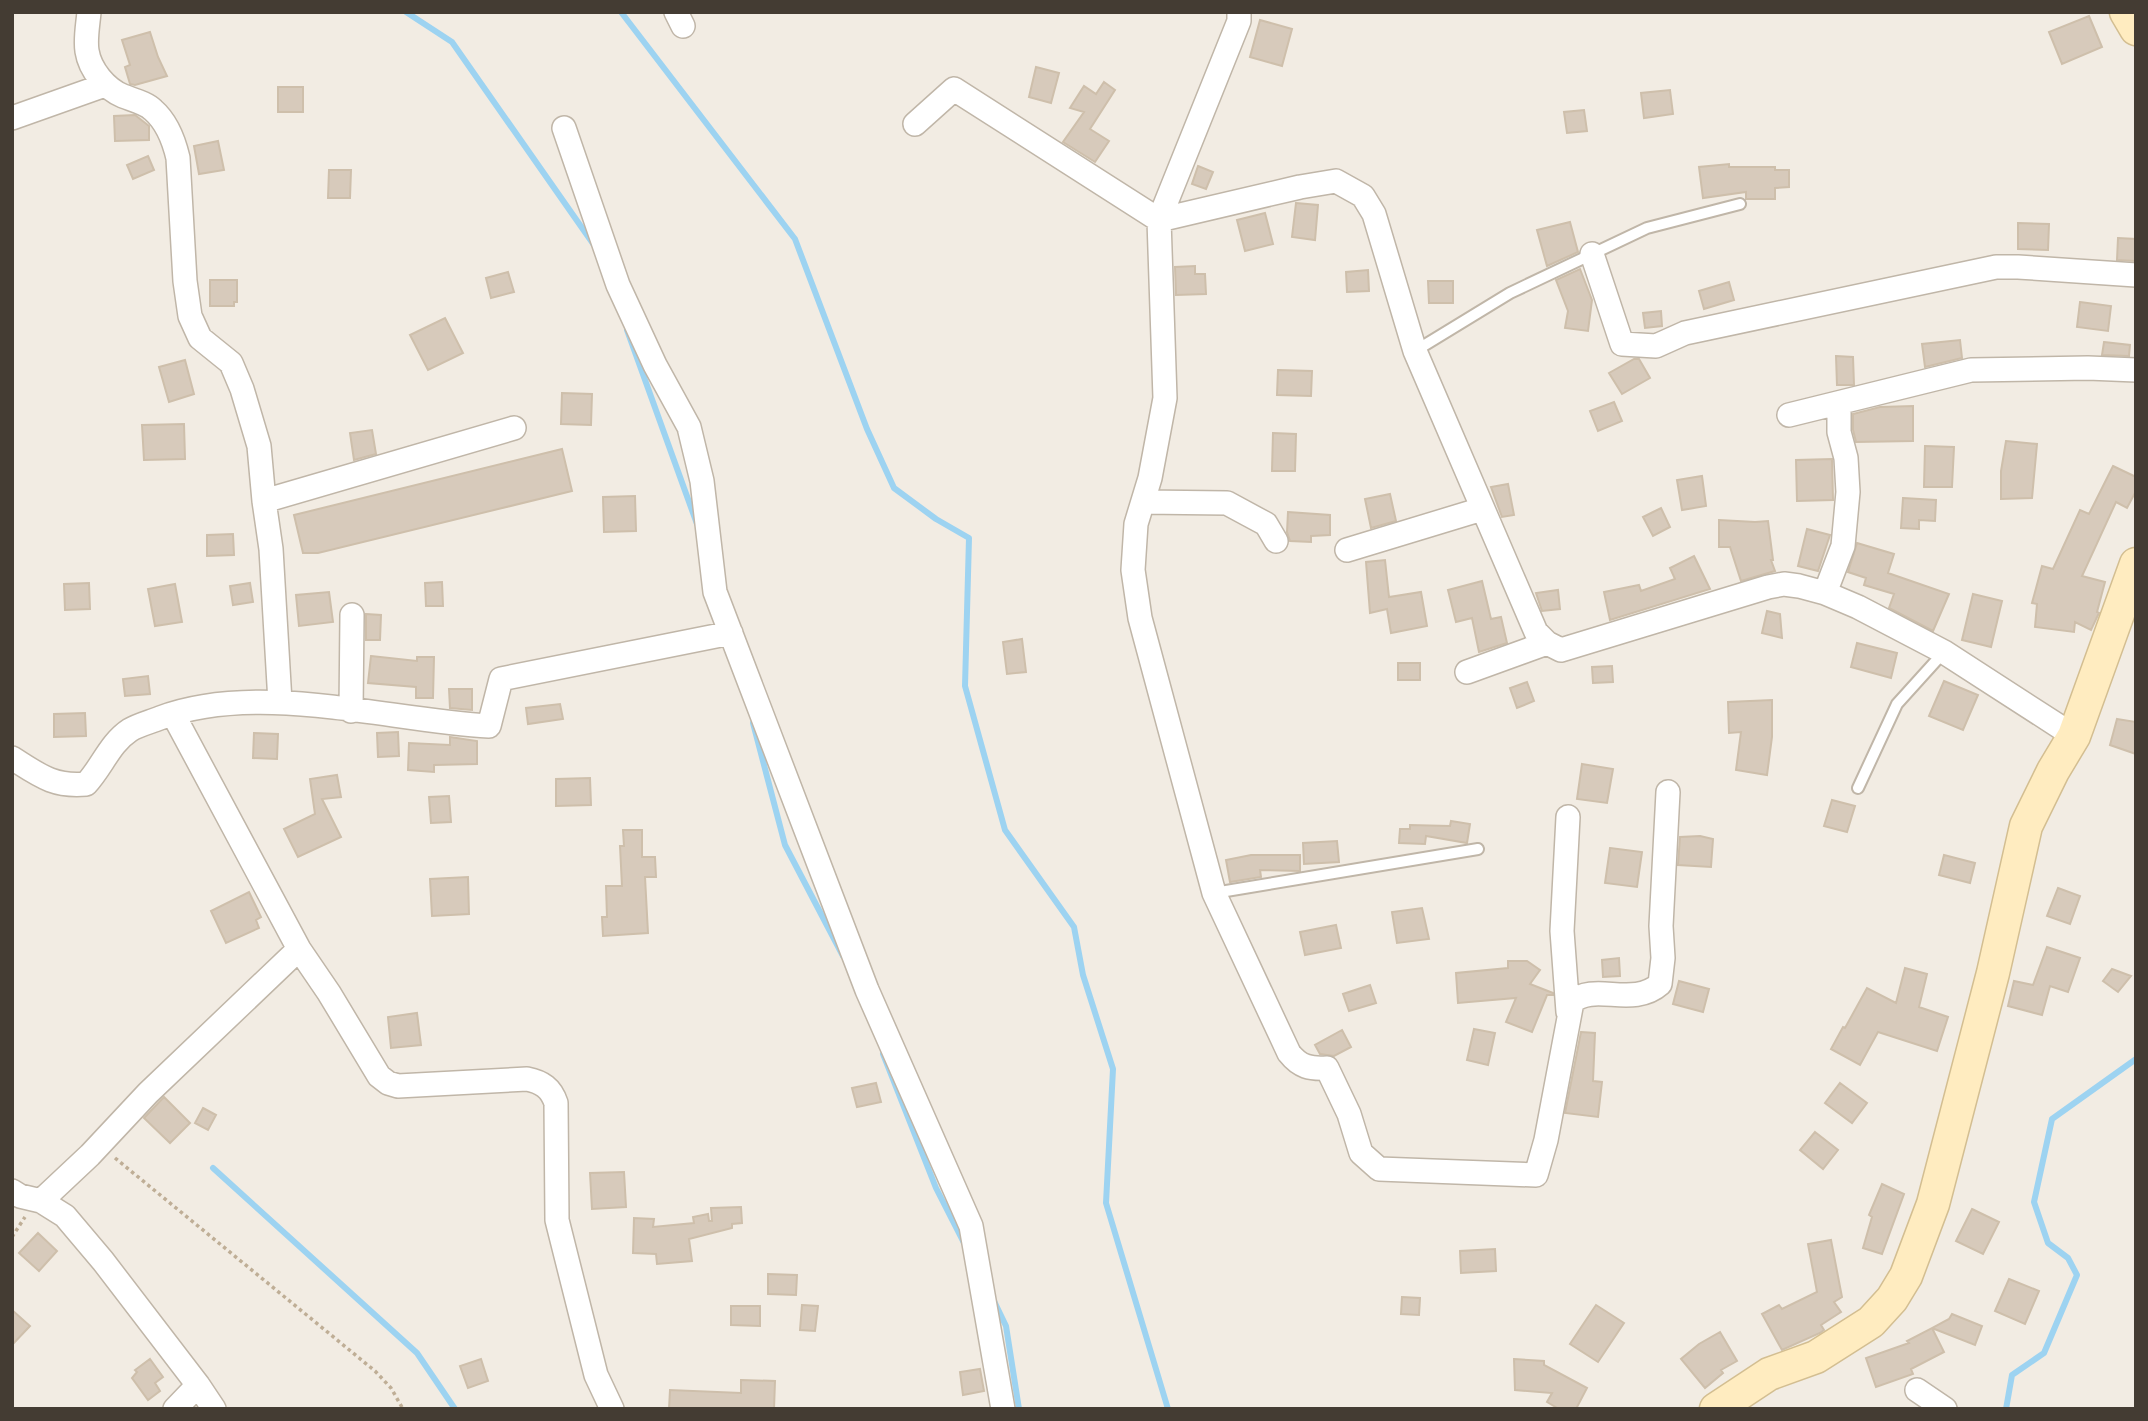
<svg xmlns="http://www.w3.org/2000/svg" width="2148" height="1421" viewBox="0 0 2148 1421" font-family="Raleway,sans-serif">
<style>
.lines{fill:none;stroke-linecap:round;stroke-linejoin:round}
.stream{stroke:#9dd3f1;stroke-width:6}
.building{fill:#d7cabb;stroke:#cebfab;stroke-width:2}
.service-casing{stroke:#c0b6a8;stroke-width:14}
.minor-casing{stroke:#c0b6a8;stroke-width:26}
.secondary-casing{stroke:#d3be91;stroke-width:35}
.path{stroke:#bfae96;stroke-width:3.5;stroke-dasharray:3.5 3.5;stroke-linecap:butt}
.service{stroke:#fff;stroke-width:10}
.minor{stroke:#fff;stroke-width:23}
.secondary{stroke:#ffecc0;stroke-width:32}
</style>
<rect width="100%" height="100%" fill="#f2ece3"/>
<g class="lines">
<!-- stream -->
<path class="stream" d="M406,12L452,42L594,245
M621,12L795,239L867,429L894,488L936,519L969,538L965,686L1005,830L1074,927L1083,975L1113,1069L1106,1203L1168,1409
M627,330L697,524
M753,723L785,845L843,956
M883,1054L936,1188L964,1243
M213,1168L417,1353L455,1409
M993,1299L1006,1326L1019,1409
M2006,1409L2012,1375L2044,1353L2077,1275L2068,1258L2048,1243L2034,1202L2052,1119L2136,1059"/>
</g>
<!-- building -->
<path class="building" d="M2089,16L2102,47L2062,64L2049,32Z
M1260,20L1292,29L1282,66L1250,57Z
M150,32L158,57L167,76L135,85L130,84L125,67L130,65L122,40Z
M1036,67L1059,73L1051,103L1029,97Z
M1104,82L1115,90L1090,129L1109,141L1095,162L1063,142L1084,112L1070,108L1084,86L1096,94Z
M278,87H303V112H278Z
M1670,90L1673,114L1644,118L1641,93Z
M1584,110L1587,131L1567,133L1564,112Z
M135,115L149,126V140L115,141L114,116Z
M218,141L224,170L199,174L194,146Z
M148,156L154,170L133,179L127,165Z
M1729,164V167H1775V170H1789V187L1775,188V199H1746V192L1703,198L1699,167Z
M1198,166L1213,172L1206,189L1192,184Z
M329,170H351L350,198H328Z
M1296,203L1318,205L1315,240L1292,237Z
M1265,213L1273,244L1245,251L1237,220Z
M1570,222L1578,252L1547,266L1537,230Z
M2018,223L2049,224L2048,250L2018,249Z
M2118,238L2136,239V261L2117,260Z
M1195,266V274H1205L1206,294L1176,295L1175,267Z
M1580,269L1592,300L1588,331L1565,328L1568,311L1556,280Z
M1368,270L1369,291L1347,292L1346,272Z
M508,272L514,292L491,298L486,278Z
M210,280H237V302H234V306H210Z
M1428,281H1453V303H1429Z
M1729,282L1734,300L1704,309L1699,291Z
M2080,302L2111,306L2108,331L2077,327Z
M1661,311L1662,326L1645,328L1643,313Z
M445,318L463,353L428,370L410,335Z
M1960,340L1962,358L1925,367L1922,344Z
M2104,342L2130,345L2129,356L2102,355Z
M1836,356L1853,357L1854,385H1837Z
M1634,359H1639L1650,378L1622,394L1609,373Z
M185,360L194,394L169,402L159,367Z
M1278,370L1312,371L1311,396L1277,395Z
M562,393L592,394L591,425L561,424Z
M1614,402L1622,421L1598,431L1590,411Z
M1913,406V441L1856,442L1853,430V414L1880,407Z
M184,424L185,459L144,460L142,425Z
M372,430L376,454L354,460L350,433Z
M1273,433L1296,434L1295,471H1272Z
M2006,441L2037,444L2032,498L2001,499V471Z
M1925,446L1954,447L1952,487H1924Z
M562,449L572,491L318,553H303L294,515Z
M1832,459L1833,500L1797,501L1796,460Z
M2113,466L2136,477V491L2127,508L2116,502L2082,576L2105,582L2097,612L2099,613L2091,630L2075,622L2074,632L2035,627L2037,604L2032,603L2042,566L2053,569L2080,510L2089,514Z
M1702,476L1706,506L1682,510L1677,480Z
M1508,484L1514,515L1502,517L1491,487Z
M1390,494L1396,521L1371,528L1365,499Z
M635,496L636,531L604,532L603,497Z
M1903,498L1936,500L1935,521L1919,520V529L1901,528Z
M1661,508L1670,527L1653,536L1643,517Z
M1288,512L1330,515V535L1311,536V542L1290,541L1287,532Z
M1719,520L1755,522L1768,521L1773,560H1771L1775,571L1741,581L1730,547H1719Z
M1807,529L1830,535L1818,571L1798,566Z
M233,534L234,555L207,556V535Z
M1857,543L1894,554L1888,573L1949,594L1933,631L1889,608L1894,594L1864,585L1866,578L1848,572Z
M1694,556L1710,589L1610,620L1604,592L1639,585L1641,591L1675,579L1670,568Z
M1385,560L1389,597L1421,592L1427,626L1391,633L1387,609L1370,613L1366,562Z
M1482,581L1491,619L1501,617L1507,643L1479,652L1472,618L1456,622L1448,590Z
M442,582L443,606H426L425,583Z
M89,583L90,609L65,610L64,584Z
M250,583L253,602L233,605L230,586Z
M175,584L182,622L155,626L148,589Z
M1558,590L1560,609L1542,611L1536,593Z
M329,592L333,622L299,626L296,595Z
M1973,594L2002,601L1991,647L1962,640Z
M1767,611L1780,614L1782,638L1762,633Z
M366,614L381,615L380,640H366Z
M1022,639L1026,672L1007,674L1003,642Z
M1857,643L1897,653L1891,678L1851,667Z
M371,656L417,661V657H434L433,698H416V687L368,683Z
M1398,663H1420V680H1398Z
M1612,666L1613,682L1593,683L1592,667Z
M148,676L150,694L125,696L123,679Z
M1944,681L1978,695L1963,730L1929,716Z
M1527,682L1534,701L1517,708L1510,688Z
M449,689H472V710L450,708Z
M1772,700V737L1767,775L1736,770L1741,732L1729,733L1728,702Z
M560,704L563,719L528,724L526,708Z
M85,713L86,736L54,737V714Z
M2117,719L2136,722V754L2110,745Z
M398,732L399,756L378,757L377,733Z
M254,733L278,734L277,759L253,758Z
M450,737L477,741V764L434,765V772L408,770L409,743L450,745Z
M1582,764L1613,769L1607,803L1577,799Z
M337,775L341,797L322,799L341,837L298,857L284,829L315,814L310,779Z
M590,778L591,805L556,806V779Z
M449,796L451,822L431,823L429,797Z
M1832,800L1855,806L1847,832L1824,826Z
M1451,821L1470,824L1467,843L1426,836L1425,844L1399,843L1400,829H1410V825L1450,826Z
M623,830H642V857H655L656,877H645L648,933L603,936L602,917H607L606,886H622L620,846H624Z
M1700,836L1713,839L1711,867L1678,865L1680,837Z
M1337,841L1339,862L1304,864L1303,843Z
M1610,848L1642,852L1637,887L1605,883Z
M1251,855H1300V871L1260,870L1261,877L1230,882L1226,860Z
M1944,855L1975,863L1970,883L1939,875Z
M468,877L469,914L432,916L430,879Z
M2058,888L2080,896L2070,924L2047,916Z
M249,892L261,917L256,920L259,928L226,943L211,911Z
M1422,908L1429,939L1397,943L1392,912Z
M1336,925L1341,948L1305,955L1300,932Z
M2047,947L2080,958L2068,992L2050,986L2042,1015L2008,1006L2014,981L2033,985Z
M1619,958L1620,976L1603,977L1602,960Z
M1508,961H1527L1540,970L1530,984L1553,993V995H1547L1532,1032L1506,1022L1516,998L1458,1003L1456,973L1508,968Z
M1905,968L1927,974L1919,1007L1948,1017L1937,1051L1878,1032L1860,1065L1831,1049L1843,1027L1845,1028L1867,988L1896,1003Z
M2112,969L2131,976L2118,992L2103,981Z
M1679,981L1709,989L1703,1012L1673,1004Z
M1370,985L1376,1003L1349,1011L1343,994Z
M417,1013L421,1045L391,1048L388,1017Z
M1474,1029L1495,1033L1488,1065L1467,1060Z
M1342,1030L1351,1047L1334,1056L1320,1054L1315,1045Z
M1581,1032L1595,1033L1593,1081L1602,1082L1598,1117L1565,1113Z
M876,1083L881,1102L857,1107L852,1088Z
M1840,1083L1867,1103L1852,1123L1825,1103Z
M164,1097L190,1123L170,1143L144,1118Z
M203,1108L216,1115L208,1130L195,1123Z
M1815,1132L1838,1150L1823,1169L1800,1150Z
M624,1172L626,1207L592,1209L590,1173Z
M1882,1184L1904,1194L1882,1254L1863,1248L1872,1217L1869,1215Z
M741,1207L742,1223L732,1224V1228L689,1239L692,1261L657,1264L656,1254L633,1253L634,1218L654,1219L653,1227L694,1223L693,1217L708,1214L709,1221H712L711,1208Z
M1972,1209L1999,1222L1983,1254L1956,1241Z
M38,1233L57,1251L39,1271L19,1253Z
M1831,1240L1842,1297L1834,1302L1841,1312L1821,1325L1824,1330L1820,1333L1782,1350L1762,1314L1779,1305L1782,1309L1817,1292L1808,1244Z
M1495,1249L1496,1271L1461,1273L1460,1251Z
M768,1274L797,1275L796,1295L768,1294Z
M2009,1279L2039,1291L2025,1324L1995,1311Z
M1402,1297L1420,1298L1419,1315L1401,1314Z
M802,1305L818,1306L815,1331L800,1330Z
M1596,1305L1624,1323L1598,1362L1570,1344Z
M731,1306H760V1326L731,1325Z
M12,1310L30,1326L12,1345Z
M1952,1314L1982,1326L1975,1345L1932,1328L1949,1319Z
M1932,1328L1944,1352L1911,1369L1913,1374L1876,1387L1866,1358L1909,1343L1907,1341Z
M1720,1332L1737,1361L1721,1370L1723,1373L1705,1388L1681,1359L1699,1344Z
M150,1359L163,1377L155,1383L160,1391L148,1400L132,1378L137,1372L135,1370Z
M481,1359L488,1381L468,1388L460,1366Z
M1514,1359L1544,1361V1365L1587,1388L1576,1409H1559L1547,1402L1552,1393L1515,1390Z
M980,1369L984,1391L963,1395L960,1372Z
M741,1380L775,1381L774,1409H669L670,1390L741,1393Z"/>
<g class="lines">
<defs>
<path id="service" d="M1415,351L1510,293L1647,228L1740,204
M1858,788L1897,704L1944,652
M1214,893L1478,849"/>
<path id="minor" d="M89,12C88,24 85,39 87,51C90,70 106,89 123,96C133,100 146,103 153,110C167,122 174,141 178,158L185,281L190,316L200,338L231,363L242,389L259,446L264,501L271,549L280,702
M676,12L683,26
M1239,12V21L1159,220L1165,398L1150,478L1136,524L1133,570L1140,618L1214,893L1289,1053C1300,1067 1310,1069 1327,1068L1349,1114L1361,1153L1379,1169L1536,1175L1546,1140L1572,1002C1594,982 1633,1008 1660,984L1663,958L1661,926L1668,792
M12,118L105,85
M915,124L954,89L1159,220L1300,187L1336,181L1363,196L1374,214L1415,351L1536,632L1547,643L1561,650L1768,587L1784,584L1799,586L1825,593L1858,607L1944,652L2074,736
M564,128L618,285L655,365L689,427L702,481L715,592L867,990L971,1226L1003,1409
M1592,254L1622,344L1656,346L1685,333L1996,267H2018L2136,275
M1789,415L1971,370L2088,368L2136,370
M264,501L514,428
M1143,502L1227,503L1266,524L1276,541
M1347,550L1482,509
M1825,593L1843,546L1848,492L1846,458L1839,432V403
M1467,672L1547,643
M351,711L352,615
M173,714L299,949L329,993L379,1076L388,1083L398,1086L527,1079C542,1082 551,1088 556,1103L557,1220L596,1375L612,1409
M12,758C39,775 53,787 86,784C102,767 110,743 130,730C138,725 150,722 160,718C258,681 386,720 489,726L501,679L731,633
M1568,817L1562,931L1568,1012
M12,1191L20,1196L41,1201L90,1155L148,1093L299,949
M41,1201L65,1216L103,1261L198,1385L214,1409
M1917,1390L1945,1409
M175,1409L198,1385"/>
<path id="secondary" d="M2126,12L2136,29
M1716,1409L1769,1374L1816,1357L1871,1322L1892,1299L1906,1276L1933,1204L1993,973L2026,826L2053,771L2074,736L2136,564"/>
</defs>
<!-- service casing -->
<use href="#service" class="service-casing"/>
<!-- minor casing -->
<use href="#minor" class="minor-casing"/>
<!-- secondary casing -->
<use href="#secondary" class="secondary-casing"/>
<!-- path -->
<path class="path" d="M115,1158L375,1371L391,1388L403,1409
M12,1237L25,1217"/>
<!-- service -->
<use href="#service" class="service"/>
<!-- minor -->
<use href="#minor" class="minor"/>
<!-- secondary -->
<use href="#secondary" class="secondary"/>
</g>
<!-- border -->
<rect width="2148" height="1421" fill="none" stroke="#443c33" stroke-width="28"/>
</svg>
